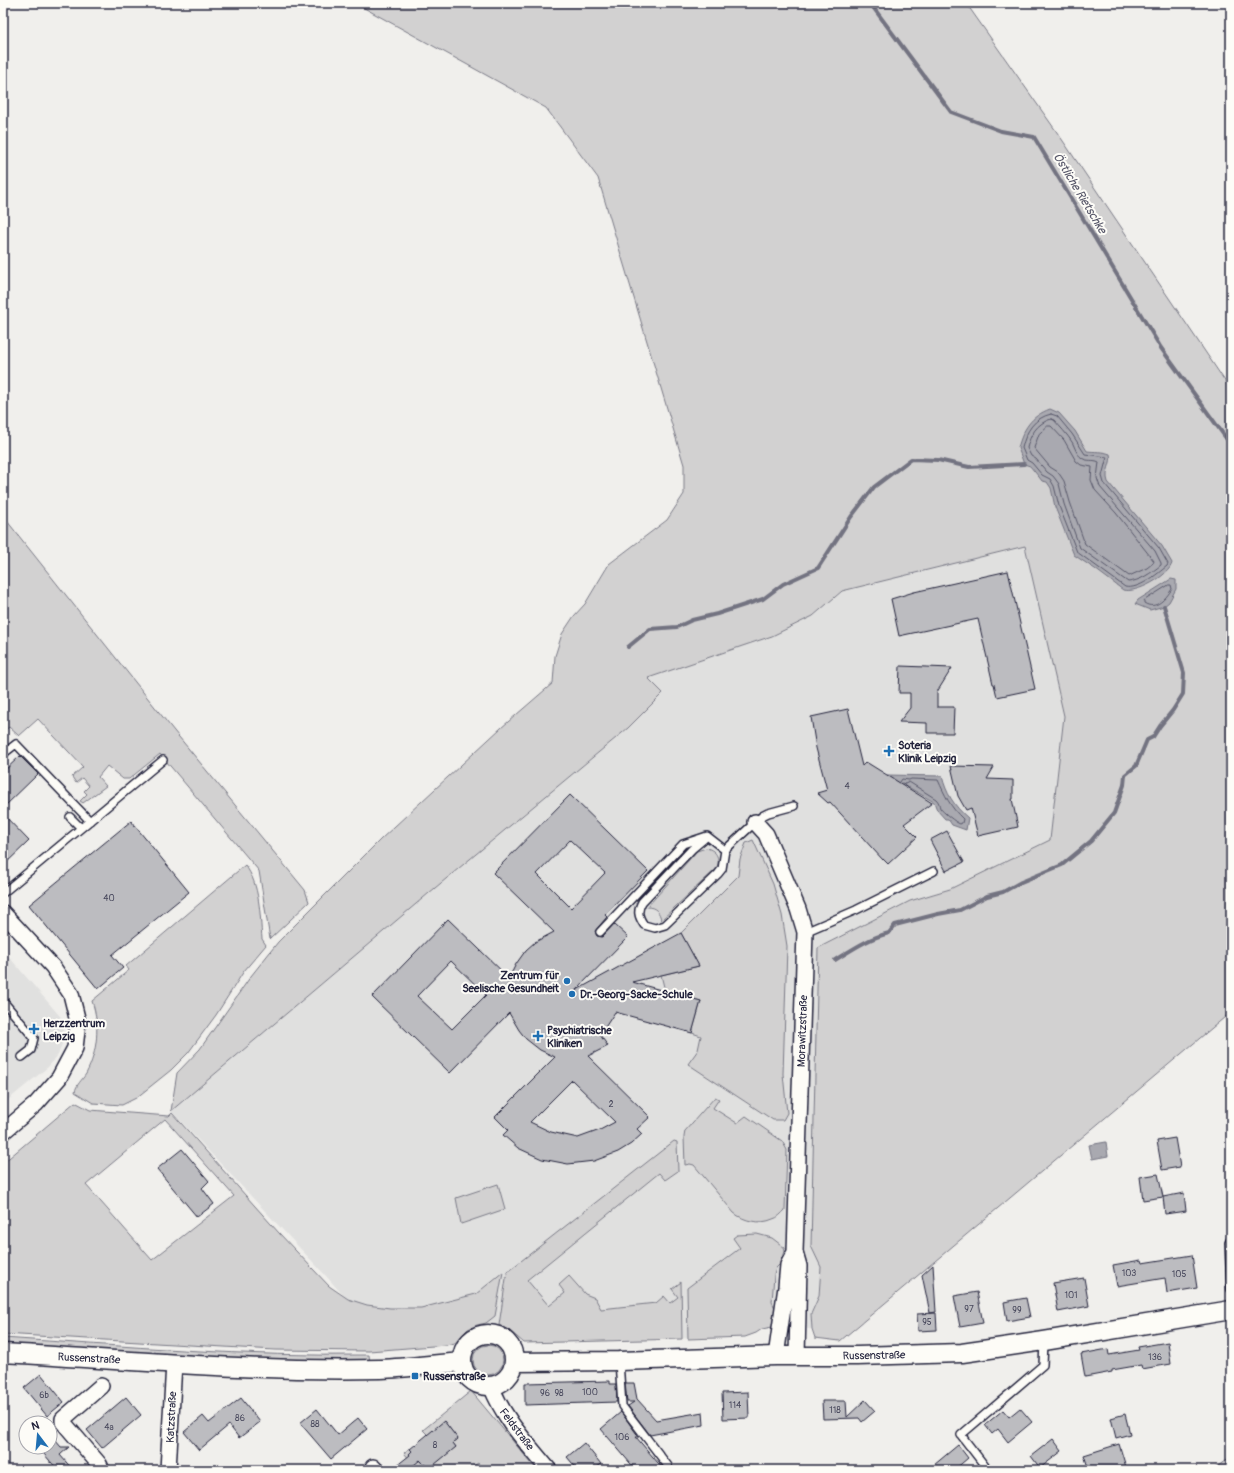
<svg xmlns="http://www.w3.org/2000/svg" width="1234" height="1473" viewBox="0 0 1234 1473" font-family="Pangolin,sans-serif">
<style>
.built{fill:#e0e0df}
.green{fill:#d2d1d1;stroke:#7a7a86;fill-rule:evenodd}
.water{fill:#a9a9b0;stroke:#737381}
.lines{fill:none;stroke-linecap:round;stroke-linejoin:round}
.shore{stroke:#58586a;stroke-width:1}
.stream{stroke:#737381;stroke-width:4}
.building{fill:#bcbcc0;stroke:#22223b;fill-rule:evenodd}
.service-casing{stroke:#22223b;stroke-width:10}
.minor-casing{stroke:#22223b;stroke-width:18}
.tertiary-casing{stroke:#22223b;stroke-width:21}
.service{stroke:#fdfcf7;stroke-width:7}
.minor{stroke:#fdfcf7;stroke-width:15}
.tertiary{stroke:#fdfcf7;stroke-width:18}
.poi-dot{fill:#1f6fb2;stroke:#fdfcf7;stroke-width:1.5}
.labels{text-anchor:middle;stroke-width:4;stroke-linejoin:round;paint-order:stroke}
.number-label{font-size:9px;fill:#48485c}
.poi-label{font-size:11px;font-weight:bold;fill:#22223b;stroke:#fdfcf7;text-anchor:start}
.street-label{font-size:11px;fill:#22223b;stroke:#fdfcf7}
.water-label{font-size:12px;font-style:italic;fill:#58586a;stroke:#fdfcf7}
</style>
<rect width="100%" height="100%" fill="#f0efec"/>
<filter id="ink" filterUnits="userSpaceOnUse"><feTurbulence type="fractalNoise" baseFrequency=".025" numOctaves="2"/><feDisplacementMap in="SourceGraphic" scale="8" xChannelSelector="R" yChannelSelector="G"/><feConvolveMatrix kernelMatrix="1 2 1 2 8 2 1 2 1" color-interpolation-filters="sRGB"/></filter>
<g filter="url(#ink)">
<!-- built -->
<path class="built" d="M1025,546L1065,716L1050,840L950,889L910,901L818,948L811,1246L821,1267L819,1296L811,1314L812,1329L772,1327L762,1329L751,1335L736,1337L524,1343L505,1328L499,1325L485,1323L477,1325L468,1329L455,1343L388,1346L327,1277L171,1111L429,893L628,728L663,693L648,678L772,636L813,616L842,591Z
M3,950L65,1022L62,1044L58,1055L48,1067L3,1104Z"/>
<!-- green -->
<path class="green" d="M355,3H966L1061,138L1231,390V1012L840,1341L815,1338L812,1329L811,1314L819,1296L821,1267L811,1246L818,948L910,901L950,889L1050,840L1064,716L1025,546L842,591L813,616L772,636L648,678L663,693L628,728L429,893L171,1111L177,1073L200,1049L251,976L278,942L381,839L501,728L553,683L555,656L562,634L574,616L585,604L609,564L667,520L684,494V465L598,178L546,108Z
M3,516L174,731L305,890L309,902L270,939L259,871L160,754L129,779H123L107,766L98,777L106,786L83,803L80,801L87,794L84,791L89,786L82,778L76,783L72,777L83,767L38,719L19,736L9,727L3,732Z
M753,840L773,884L782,915L787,946L783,1074L787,1113L783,1120H773L688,1064L698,1050L701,1036L692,1033L701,1001L665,991L661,975L699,966L681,933L738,876L740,859L746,843Z
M706,848C717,850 721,860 716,869L661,920C660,912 655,907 647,907L697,851Z
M245,865C260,884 260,915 262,939L266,945L244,971L216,1015L188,1053L171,1070L136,1098L122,1105L93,1103L75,1092C76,1085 82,1080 86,1074C98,1051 100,1025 92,1001L129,970L126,966Z
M715,1097L719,1099L713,1108L737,1123L746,1116L782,1141L787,1150L785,1210C782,1213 778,1218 773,1219C760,1225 744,1221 734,1213L694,1165L690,1164L685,1165L684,1137L685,1131Z
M75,1102L90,1110L169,1116L172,1113L279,1233L329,1286L348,1299L367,1305L390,1308H421L476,1294L503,1272L495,1316L486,1323L477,1325L468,1329L455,1343L446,1345L369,1351L275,1350L3,1334V1163ZM165,1119L234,1196L152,1260L86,1185Z
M674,1141L677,1142L678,1171L665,1180L659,1173L527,1280L549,1306L565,1293L559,1285L569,1276L585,1294L595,1298L601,1309L656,1303L664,1296L670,1303L678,1297L672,1289L681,1282L682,1339L524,1343L510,1331L499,1325L507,1272Z
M498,1184L505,1209L461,1224L456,1198Z
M757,1234L772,1238L785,1248L780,1264L776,1268L774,1275L772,1302L776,1310L772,1327L762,1329L756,1333L745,1337L688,1339L687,1288L740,1248L733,1238L737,1235Z
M3,1338C125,1346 247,1357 369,1355L370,1362H282L3,1345Z
M473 1360a15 15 0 1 1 30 0a15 15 0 1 1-30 0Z
M471,1391L537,1470H484L478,1463L468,1470H457L456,1469L454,1470H419L404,1453L410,1448L412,1451L409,1454L413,1459L417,1457L425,1466L456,1447L453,1443L458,1439L444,1421L428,1435L423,1430Z
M1231,1456V1470H1213Z"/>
<!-- water -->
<path class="water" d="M1050,409L1059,413L1075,431L1087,451C1095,452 1102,451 1110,454C1113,463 1104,471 1108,482L1162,546L1172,563C1169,576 1136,594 1123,590L1095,569L1074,555L1055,507L1051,488L1047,482L1042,481L1039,477L1030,466L1024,464L1018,448C1023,429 1031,416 1050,409Z
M1171,579L1176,580V589L1169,602L1164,606L1150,610L1135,604L1138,600Z
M887,775L942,776C946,793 954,806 968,818L966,830L952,825L948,819H945L937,810L934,802L908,787L906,790Z
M1106,1142L1108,1156L1092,1159L1089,1145Z"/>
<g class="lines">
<!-- shore -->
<path class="shore" d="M1051,414L1057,416L1072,434L1085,454L1107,457L1102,476L1104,483L1159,548L1168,564L1167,566C1157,574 1139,590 1125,587L1077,552L1059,506L1054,486L1050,479L1042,475L1032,463L1027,460L1022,448C1026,431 1034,418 1051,414Z
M1051,419L1054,420C1060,427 1067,434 1072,442C1075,447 1076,454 1082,458C1087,462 1094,459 1099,462L1097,478L1100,487L1155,551L1161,563V565C1151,573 1140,581 1128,582L1080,548L1064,504L1059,484L1053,476L1047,472L1036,459L1031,456L1027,448C1030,435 1037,423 1051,419Z
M1048,426H1051L1064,440L1076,461L1081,465L1092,467L1091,480L1095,490L1116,513L1154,561L1153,563L1147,568L1129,576L1085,544L1070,502L1064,481L1058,472L1050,467L1034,448L1039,434Z
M1169,585H1171L1172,589C1166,598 1156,611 1144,603V601Z
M900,782L902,779L909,780L911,779L938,780C945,795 950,807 963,819L962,823L960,824C956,823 942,811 940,808C939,804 939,802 936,799L909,782L905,784L902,783"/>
<!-- stream -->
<path class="stream" d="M870,3L951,112L1001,131L1034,137L1161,348L1231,445
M628,647L650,629L677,627L692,620L717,614L763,599L783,584L818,568L851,517L874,487L911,459L938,460L969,467L1024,464
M835,960C853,949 869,938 889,933L895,925L938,914L960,910L987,896L1003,892L1021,882L1062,865L1091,841L1114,813L1124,785L1125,775L1136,766L1147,740L1153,737L1160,726L1173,710L1183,694L1184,673L1164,606"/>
</g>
<!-- building -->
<path class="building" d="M1008,571L1035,689L997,697L994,684H993L978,619L899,636L891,599L914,592Z
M900,666L952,668L937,692V707H954L953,733H927V723L899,722L910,708V693H899Z
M848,709L862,766L866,762L932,803L904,824L917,837L888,864L883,859V860L830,802L828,803L817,793L827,790L816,748L811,717Z
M20,756L38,774L3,808V772Z
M951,766L994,767L987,779L1013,780V799H1012L1018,827L978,836L971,808L966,810L958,796Z
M570,795L648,871L605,915L607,917L595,931L597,936L602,937L614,924L628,937L575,991L681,933L699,966L632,982L701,1001L692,1033L615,1012L600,1035L608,1046L588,1056L650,1117L637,1129L642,1134L631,1144L618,1152L594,1161L568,1164L542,1159L518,1148L503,1135L508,1130L495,1117L555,1057L540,1050L526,1039L519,1030L509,1013L450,1073L372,997L448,919L509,978L516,964L526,950L535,942L554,932L493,873ZM570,840L605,873L571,908L537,874ZM451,961L486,995L452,1029L417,996ZM572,1080L615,1122L600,1130L578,1138L551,1132L530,1122Z
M3,814L29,841L3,866Z
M131,821L189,892L112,955L123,968L98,989L29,905Z
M947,831L964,862L946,871L930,840Z
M1175,1138L1180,1167L1162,1170L1157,1141Z
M182,1149L209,1181L202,1188L214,1204L197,1217L157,1169Z
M1158,1174L1163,1197L1143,1200L1140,1177Z
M1184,1193L1186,1211L1165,1214L1163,1197Z
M1192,1255L1197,1288L1167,1293L1165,1278L1117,1286L1113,1265L1141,1260L1142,1263Z
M933,1265L936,1312L930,1313L922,1275Z
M1084,1278L1089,1306L1058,1312L1053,1283Z
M977,1292L983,1323L960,1327L954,1296Z
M1026,1298L1030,1317L1007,1321L1004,1302Z
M936,1313L937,1330L918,1331L917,1314Z
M1168,1342L1171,1364L1142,1369L1141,1365L1112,1370V1372L1085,1377L1081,1354L1108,1349L1109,1355L1139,1350L1138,1347Z
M41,1374L64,1402L47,1416L24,1388Z
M610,1381V1384H616L617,1402L525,1405V1383Z
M625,1383H634L637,1399L656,1420L703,1412L704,1425L650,1435L628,1406L634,1402H627Z
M748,1392L749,1418L723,1419L722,1393Z
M126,1397L141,1415L102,1448L87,1430Z
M241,1398L260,1422L239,1438L229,1425L199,1450L184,1432L203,1416L209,1423Z
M865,1400L875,1411L862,1422L859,1418L823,1419L822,1401H846L847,1417Z
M1020,1408L1032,1422L1008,1442L998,1429L992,1434L985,1425L1003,1410L1009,1417Z
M317,1409L338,1435L358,1418L367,1429L331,1459L300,1423Z
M621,1412L639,1437H636L664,1470H636L601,1429Z
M1125,1414L1130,1434L1116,1438L1111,1418Z
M444,1421L458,1439L453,1443L456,1447L429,1469L420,1460L408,1470H391L410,1455L409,1454L412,1451L410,1449Z
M50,1434L61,1447H69L60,1455L73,1470H58L51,1462L50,1463V1461L38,1447H50Z
M1053,1439L1062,1451L1040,1468L1031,1456Z
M584,1443L601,1464L594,1470H578L567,1457Z
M1119,1444L1126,1467L1115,1470H1089L1084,1455Z
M958,1445L968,1458L954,1470H928Z"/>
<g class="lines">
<defs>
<path id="service" d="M3,754L16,744L90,821
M70,817L81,828
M704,839L692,849L642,902C637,911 638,916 644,925L655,928L665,925L718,874L722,869L725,850
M3,893L163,760
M600,932L683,844L707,836L725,850L762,816L768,813L794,806
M805,932L856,910L934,871
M3,1001L34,1038L31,1050L22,1057
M1231,1239L1229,1243L1231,1289
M619,1361L622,1406L668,1466
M988,1470L961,1435L1043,1365L1044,1342"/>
<path id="minor" d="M755,822L766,834L798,909L805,932L795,1252L799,1266L797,1356
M3,913L53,967L71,994L78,1022L75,1048L59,1078L36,1104L3,1132
M776,1356L786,1287L788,1265L795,1252
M101,1386L63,1419V1422L99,1464L102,1470
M491,1386C505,1421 526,1442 549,1470
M373,1467L376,1470
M168,1470L174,1363"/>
<path id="tertiary" d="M462 1360a26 26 0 1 1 52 0a26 26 0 1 1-52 0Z
M3,1353C128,1360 255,1372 381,1369C408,1368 435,1364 462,1362
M514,1362L619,1361L776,1356H857L962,1353L1044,1341L1231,1310"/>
</defs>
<!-- service casing -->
<use href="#service" class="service-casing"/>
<!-- minor casing -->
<use href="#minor" class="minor-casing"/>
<!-- tertiary casing -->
<use href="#tertiary" class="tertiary-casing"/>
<!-- service -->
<use href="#service" class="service"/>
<!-- minor -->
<use href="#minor" class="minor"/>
<!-- tertiary -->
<use href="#tertiary" class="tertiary"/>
</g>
</g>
<!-- markers -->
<g class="poi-dot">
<path d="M887 745h4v4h4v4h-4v4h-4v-4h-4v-4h4z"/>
<circle cx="567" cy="981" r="4"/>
<circle cx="572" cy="994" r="4"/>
<path d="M32 1023h4v4h4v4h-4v4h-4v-4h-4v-4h4z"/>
<path d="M536 1030h4v4h4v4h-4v4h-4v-4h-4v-4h4z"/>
<rect x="411" y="1372" width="8" height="8" rx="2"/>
</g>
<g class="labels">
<!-- number labels -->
<g class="number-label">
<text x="847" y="789">4</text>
<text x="109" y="901">40</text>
<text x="611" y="1107">2</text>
<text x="1129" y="1276">103</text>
<text x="1179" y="1277">105</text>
<text x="1071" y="1298">101</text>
<text x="969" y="1312">97</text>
<text x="1017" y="1313">99</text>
<text x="927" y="1325">95</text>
<text x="1155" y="1360">136</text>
<text x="590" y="1395">100</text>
<text x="545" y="1396">96</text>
<text x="559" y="1396">98</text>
<text x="44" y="1398">6b</text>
<text x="735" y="1408">114</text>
<text x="835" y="1413">118</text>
<text x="240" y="1421">86</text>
<text x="315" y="1427">88</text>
<text x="109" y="1430">4a</text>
<text x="622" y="1440">106</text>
<text x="435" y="1448">8</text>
</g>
<!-- poi labels -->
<g class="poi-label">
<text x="898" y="749">Soteria<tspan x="898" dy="13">Klinik Leipzig</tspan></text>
<text x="559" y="979" text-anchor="end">Zentrum für<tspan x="559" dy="13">Seelische Gesundheit</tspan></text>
<text x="580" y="998">Dr.-Georg-Sacke-Schule</text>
<text x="43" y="1027">Herzzentrum<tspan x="43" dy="13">Leipzig</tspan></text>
<text x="547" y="1034">Psychiatrische<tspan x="547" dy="13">Kliniken</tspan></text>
<text x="423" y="1380">Russenstraße</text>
</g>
<!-- street labels -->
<g class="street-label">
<text transform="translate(802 1031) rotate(-88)" y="4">Morawitzstraße</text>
<text transform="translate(874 1355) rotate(-1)" y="4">Russenstraße</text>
<text transform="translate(89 1358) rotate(3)" y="4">Russenstraße</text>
<text transform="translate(171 1417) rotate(-87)" y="4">Katzstraße</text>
<text transform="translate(517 1429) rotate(53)" y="4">Feldstraße</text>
</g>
<!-- water labels -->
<g class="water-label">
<text transform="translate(1080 193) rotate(59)" y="4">Östliche Rietschke</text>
</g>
</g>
<!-- margin -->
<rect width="1234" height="1473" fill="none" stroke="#fdfcf7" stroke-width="16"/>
<rect x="8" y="8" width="1218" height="1457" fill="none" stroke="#22223b" stroke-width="1.5" filter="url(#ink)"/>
<!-- north arrow -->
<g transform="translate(38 1435) rotate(344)"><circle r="19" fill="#fdfcf7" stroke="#a5a5ac"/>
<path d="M0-3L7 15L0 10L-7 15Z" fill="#1f6fb2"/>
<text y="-6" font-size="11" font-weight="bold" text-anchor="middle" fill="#22223b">N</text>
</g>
</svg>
